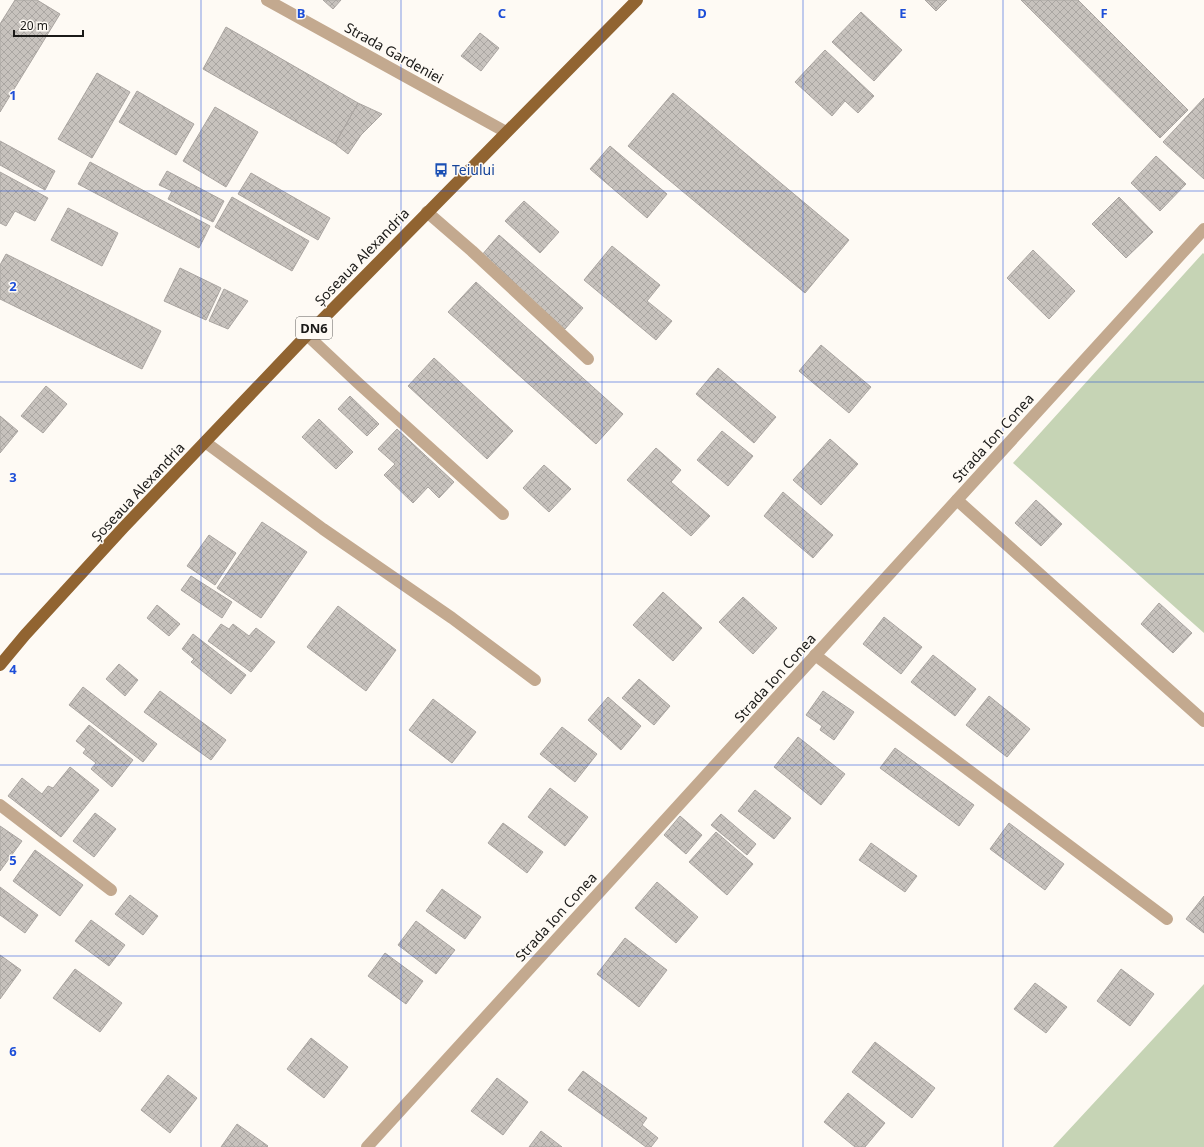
<svg xmlns="http://www.w3.org/2000/svg" width="1204" height="1147" viewBox="0 0 1204 1147" font-family="'Noto Sans',sans-serif">
<style>
.green{fill:#c6d4b5}
.building{fill:url(#building-cross-hatch);stroke:#aaa5a1}
.lines{fill:none;stroke-linecap:round;stroke-linejoin:round}
.service{stroke:#c3a98f;stroke-width:12}
.minor{stroke:#c3a98f;stroke-width:12}
.primary{stroke:#916431;stroke-width:12}
.grid{fill:none;stroke:#1d4ed8;stroke-width:1;stroke-opacity:0.55}
.labels{text-anchor:middle;stroke-width:3;stroke-linejoin:round;paint-order:stroke}
.shield{fill:#fefaf4;stroke:#5f5d5a;stroke-width:1}
.shield-label{font-size:13px;font-weight:bold;fill:#1b1a18}
.street-label{font-size:14px;fill:#1b1a18;stroke:#fefaf4}
.transit-label{font-size:14px;fill:#164399;stroke:#fefaf4;text-anchor:start}
.grid-label{font-size:13px;text-anchor:middle;font-weight:bold;fill:#1d4ed8;stroke:#fefaf4;stroke-width:3;stroke-linejoin:round;paint-order:stroke}
</style>
<defs>
<pattern id="building-cross-hatch" width="8" height="8" patternUnits="userSpaceOnUse"><rect width="8" height="8" fill="#c7c2bd"/><path d="M0 0l8 8M0 8l8-8" fill="none" stroke="#aaa6a2"/></pattern>
</defs>
<rect width="100%" height="100%" fill="#fefaf4"/>
<!-- green -->
<path class="green" d="M1203,253L1204,254V633L1013,463Z
M1204,984V1147H1053Z"/>
<!-- building -->
<path class="building" d="M15,0H37L60,14L0,112V24Z
M323,0H341L333,9Z
M925,0H947L936,11Z
M1021,0H1078L1188,110L1160,138Z
M861,12L902,50L874,81L832,42Z
M226,27L358,103L335,144L203,69Z
M480,33L499,48L481,71L461,56Z
M825,50L874,96L858,113L845,101L832,116L795,82Z
M97,73L130,92L92,158L58,139Z
M137,91L194,124L176,155L119,122Z
M673,93L849,240L805,293L628,146Z
M1204,98V179L1163,142Z
M358,103L382,114L361,135L348,154L335,144Z
M215,107L258,132L226,187L183,161Z
M0,141L55,171L45,190L0,165Z
M610,146L667,194L647,218L590,169Z
M1156,156L1186,184L1160,211L1131,183Z
M90,162L210,226L199,248L78,184Z
M167,171L224,201L213,222L168,199L172,191L159,185Z
M0,172L48,198L35,221L15,211L6,226L0,223Z
M251,173L330,218L318,240L238,194Z
M232,197L309,241L292,271L215,227Z
M1119,197L1153,232L1126,258L1092,224Z
M524,201L559,232L540,253L505,221Z
M68,208L118,233L102,266L51,240Z
M499,235L583,308L565,329L481,256Z
M612,246L660,285L647,301L672,321L656,340L584,280Z
M1033,250L1075,291L1049,319L1007,278Z
M6,254L161,331L142,369L0,299V265Z
M180,268L221,288L206,320L164,301Z
M476,282L623,414L596,444L448,312Z
M224,289L248,301L228,329L209,321Z
M821,345L871,387L849,413L799,371Z
M434,358L513,431L487,459L408,386Z
M718,368L776,417L754,443L696,394Z
M46,386L67,404L43,433L21,416Z
M350,396L379,424L367,436L338,409Z
M0,416L18,431L0,453Z
M319,419L353,452L336,469L302,437Z
M397,429L454,482L439,498L428,487L413,503L384,475L395,464L378,449Z
M722,431L753,456L728,486L697,460Z
M830,439L858,464L821,505L793,480Z
M656,448L681,470L671,482L710,516L691,536L627,480Z
M544,465L571,489L549,512L523,488Z
M783,492L833,535L813,558L764,516Z
M1036,500L1062,524L1041,546L1015,523Z
M262,522L307,552L261,618L217,588Z
M209,535L236,553L215,585L187,566Z
M191,576L232,602L222,618L181,590Z
M663,592L702,628L673,661L633,625Z
M743,597L777,628L753,654L719,622Z
M1159,603L1192,633L1173,653L1141,624Z
M157,605L180,624L169,636L147,618Z
M338,606L396,650L366,691L307,647Z
M884,617L922,647L901,674L863,644Z
M221,624L229,629L233,624L249,636L256,628L275,642L251,672L208,641Z
M193,634L246,675L231,694L191,662L194,659L182,649Z
M933,655L976,689L955,716L911,682Z
M119,664L138,680L125,696L106,679Z
M639,679L670,706L654,725L622,698Z
M83,687L157,744L143,762L69,705Z
M160,691L226,740L211,760L144,712Z
M823,691L854,712L834,740L820,730L822,726L806,715Z
M989,696L1030,729L1007,757L966,725Z
M608,697L641,726L621,750L588,720Z
M433,699L476,732L452,763L409,730Z
M89,725L133,760L112,787L91,769L96,763L83,753L86,749L76,741Z
M562,727L597,754L575,782L540,754Z
M798,737L845,774L821,805L774,767Z
M895,748L974,805L959,826L880,768Z
M70,767L99,790L61,837L8,796L22,778L42,794L48,786L53,788Z
M550,788L588,817L565,846L528,817Z
M755,790L791,818L774,839L738,811Z
M95,813L116,829L94,857L73,841Z
M721,814L756,844L747,855L711,825Z
M680,816L702,835L686,854L664,835Z
M503,823L543,852L527,873L488,843Z
M1009,823L1064,864L1045,890L990,849Z
M0,826L22,841L0,871Z
M716,832L753,864L727,895L689,862Z
M871,843L917,876L905,892L859,860Z
M35,850L83,885L60,916L13,881Z
M657,882L698,917L676,943L635,908Z
M0,887L38,915L25,933L0,915Z
M442,889L481,917L465,939L426,911Z
M130,895L158,916L143,935L115,914Z
M1204,896V933L1186,919Z
M91,920L125,945L109,966L75,941Z
M416,921L455,950L436,974L398,945Z
M625,938L667,970L639,1007L597,974Z
M385,953L423,981L406,1004L368,976Z
M0,955L21,970L0,999Z
M75,969L122,1003L100,1032L53,998Z
M1121,969L1154,994L1130,1026L1097,1001Z
M1035,983L1067,1007L1046,1033L1014,1009Z
M311,1038L348,1067L324,1098L287,1069Z
M875,1042L935,1088L912,1118L852,1072Z
M583,1071L647,1118L642,1125L658,1138L651,1147H646L568,1090Z
M168,1075L197,1098L170,1133L141,1110Z
M497,1078L528,1102L503,1135L471,1111Z
M848,1093L885,1123L865,1147H855L824,1122Z
M237,1124L268,1146L267,1147H221Z
M541,1131L562,1147H529Z"/>
<g class="lines">
<!-- service -->
<path class="service" d="M427,212L472,251L588,359
M957,500L1204,721
M815,655L1167,919"/>
<!-- minor -->
<path class="minor" d="M267,0L506,132
M307,335L358,383L503,514
M205,442L323,529L452,618L535,680
M0,805L111,890
M367,1147L1204,229"/>
<!-- primary -->
<path class="primary" d="M0,665L25,635L123,528L307,335L637,0"/>
</g>
<!-- grid -->
<path class="grid" d="M201,0V1147M401,0V1147M602,0V1147M803,0V1147M1003,0V1147M0,191H1204M0,382H1204M0,574H1204M0,765H1204M0,956H1204"/>
<!-- icons -->
<defs>
<symbol id="bus-bare" viewBox="-9 -9 18 18"><path d="M-5-6H5V4H4V6H2V4H-2V6H-4V4H-5ZM-3.5-4V0h7V-4ZM-3.5 1.2v1.5H-2V1.2ZM2 1.2v1.5H3.5V1.2Z" fill="#1a4fb4" stroke="#fefaf4" stroke-width="2.5" paint-order="stroke"/></symbol>
</defs>
<g fill-rule="evenodd">
<use href="#bus-bare" x="431" y="160" width="20" height="20"/>
</g>
<g class="labels">
<!-- shield labels -->
<rect class="shield" x="296" y="317" width="36" height="22" rx="3"/>
<g class="shield-label">
<text x="314" y="333">DN6</text>
</g>
<!-- street labels -->
<g class="street-label">
<text transform="translate(394 53) rotate(29)" y="5">Strada Gardeniei</text>
<text transform="translate(362 257) rotate(-46)" y="5">Șoseaua Alexandria</text>
<text transform="translate(993 438) rotate(-48)" y="5">Strada Ion Conea</text>
<text transform="translate(138 492) rotate(-47)" y="5">Șoseaua Alexandria</text>
<text transform="translate(775 678) rotate(-48)" y="5">Strada Ion Conea</text>
<text transform="translate(556 917) rotate(-48)" y="5">Strada Ion Conea</text>
</g>
<!-- transit labels -->
<g class="transit-label">
<text x="452" y="175">Teiului</text>
</g>
</g>
<g class="grid-label">
<text x="301" y="18">B</text>
<text x="502" y="18">C</text>
<text x="702" y="18">D</text>
<text x="903" y="18">E</text>
<text x="1104" y="18">F</text>
<text x="13" y="100">1</text>
<text x="13" y="291">2</text>
<text x="13" y="482">3</text>
<text x="13" y="674">4</text>
<text x="13" y="865">5</text>
<text x="13" y="1056">6</text>
</g>
<!-- scale -->
<path d="M14 30v6h69v-6" fill="none" stroke="#1b1a18" stroke-width="2"/>
<text x="20" y="30" font-size="12" fill="#1b1a18" stroke="#fefaf4" stroke-width="3" paint-order="stroke">20 m</text>
</svg>
